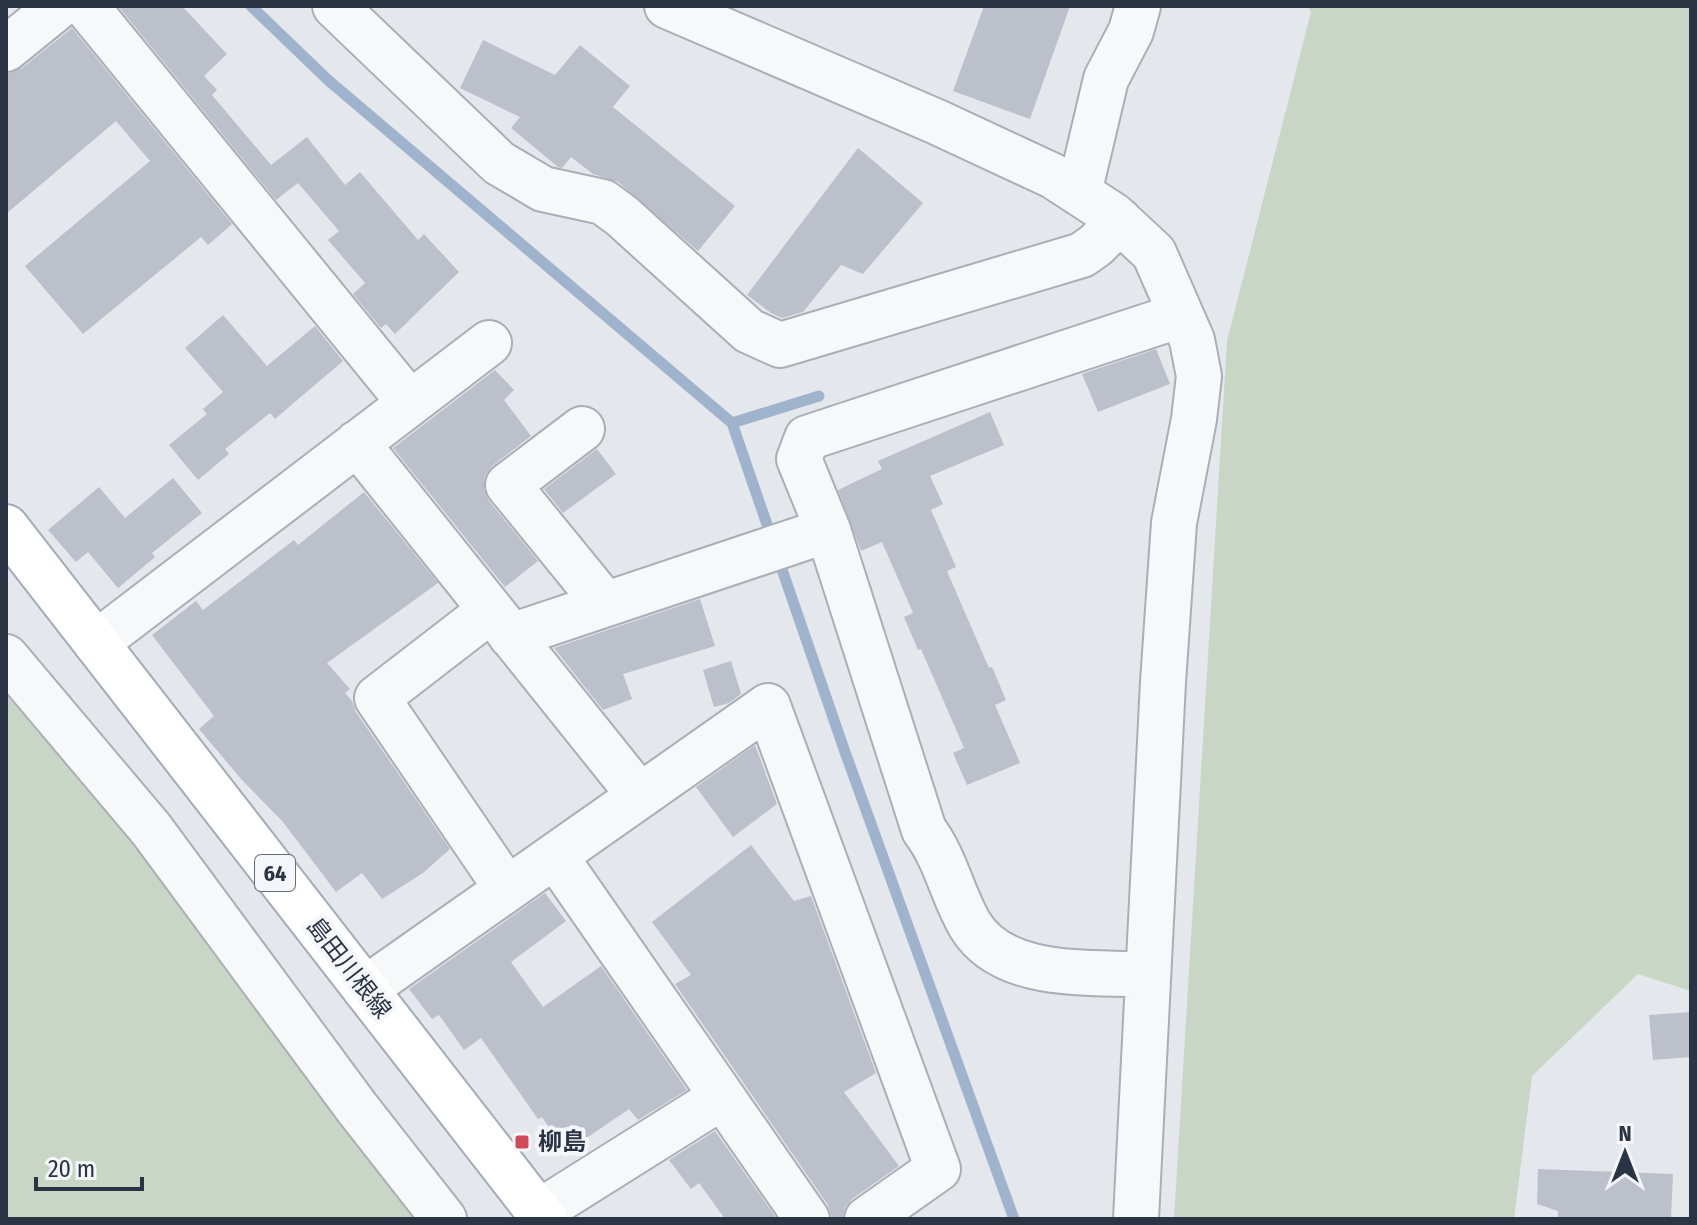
<svg xmlns="http://www.w3.org/2000/svg" width="1697" height="1225" viewBox="0 0 1697 1225" font-family="'Fira Sans Condensed','Noto Sans JP',sans-serif">
<style>
.green{fill:#c9d6c5}
.lines{fill:none;stroke-linecap:round;stroke-linejoin:round}
.stream{stroke:#9fb4cc;stroke-width:11}
.building{fill:#bbc0ca}
.minor-casing{stroke:#a9aeb7;stroke-width:48}
.major-casing{stroke:#a3abb8;stroke-width:48}
.minor{stroke:#f7f8fa;stroke-width:44}
.major{stroke:#fff;stroke-width:44}
.poi-dot{fill:#d1495b;stroke:#f4f6f9;stroke-width:3}
.labels{text-anchor:middle;stroke-width:8;stroke-linejoin:round;paint-order:stroke}
.shield{fill:#f4f6f9;stroke:#676e7b;stroke-width:2}
.shield-label{font-size:22px;font-weight:bold;fill:#2b3445}
.street-label{font-size:24px;fill:#2b3445;stroke:#f4f6f9}
.poi-label{font-size:24px;font-weight:bold;fill:#2b3445;stroke:#f4f6f9;text-anchor:start}
</style>
<rect width="100%" height="100%" fill="#e4e7ec"/>
<!-- green -->
<path class="green" d="M1308,6H1691V991L1638,974L1532,1076L1514,1219H1174L1227,341L1311,12Z
M6,633L440,1219H6Z"/>
<g class="lines">
<!-- stream -->
<path class="stream" d="M251,6L328,80L732,423L772,539
M732,423L819,396
M777,555L845,752L1014,1219"/>
</g>
<!-- building -->
<path class="building" d="M118,6H182L227,54L204,76L217,90L212,95L271,165L307,137L345,185L360,172L418,240L424,234L459,272L395,334L386,324L381,328L353,294L365,283L328,240L339,231L298,183L276,200Z
M984,6H1070L1030,119L953,91Z
M72,28L232,224L208,245L201,237L83,334L25,266L150,161L116,121L6,214V74L22,68Z
M483,40L555,75L580,45L630,86L613,107L735,206L698,251L618,182L593,174L571,157L562,168L558,167L511,128L520,117L460,88Z
M858,148L923,203L863,274L841,265L803,312L782,318L771,313L747,295Z
M223,315L267,366L315,326L343,361L275,419L270,413L225,449L229,454L198,480L169,445L207,414L203,409L223,392L185,348Z
M1156,349L1170,384L1098,412L1082,374Z
M495,370L514,390L504,400L531,436L492,466L485,476L484,489L489,501L538,561L505,587L393,448Z
M990,412L1004,445L930,476L943,504L931,510L956,567L947,571L989,668L992,667L1006,700L995,705L1020,763L967,785L953,753L964,748L921,649L918,650L904,617L913,613L882,542L861,551L838,490L882,469L878,461Z
M597,449L616,474L563,513L544,489Z
M173,478L202,513L152,553L155,557L118,588L88,552L76,562L48,530L99,487L125,518Z
M364,492L438,583L327,663L350,689L345,693L352,701L356,712L450,849L423,873L382,899L362,873L336,892L283,822L242,780L199,729L214,716L152,635L196,601L203,610L294,540L298,545Z
M700,599L715,646L623,674L632,699L603,710L554,648Z
M731,661L741,694L729,703L714,707L703,670Z
M755,745L777,804L733,837L696,787Z
M751,845L794,901L811,896L876,1073L844,1092L899,1166L852,1199L845,1208L842,1219H832L828,1205L675,984L691,975L652,922Z
M545,893L566,921L511,962L543,1007L601,966L687,1090L638,1120L629,1109L566,1152L542,1117L538,1119L481,1038L464,1050L439,1015L432,1019L409,989Z
M1691,1012V1057L1653,1060L1649,1015Z
M715,1131L777,1219H725L699,1183L691,1189L669,1160Z
M1538,1169L1673,1174L1671,1219H1558V1211L1537,1204Z"/>
<g class="lines">
<defs>
<path id="minor" d="M86,6L410,403
M335,6L499,163L543,189L603,202L622,216L749,331L780,345L1082,255L1096,245L1120,221
M667,6L937,122L1053,176L1113,215L1154,253L1192,340L1199,376L1194,419L1174,523L1163,682L1136,1219
M6,49L59,6
M1079,193L1106,79L1131,31L1138,6
M582,429L508,485L605,604
M357,443L640,796
M491,610L377,698L507,889
M511,636L828,530
M96,643L489,343
M6,657L151,829L357,1108L444,1219
M555,856L807,1219
M1148,975C1091,971 1004,981 970,925C952,894 946,859 924,830L828,530L799,459L807,438L1181,315
M365,989L768,706L938,1169L867,1219
M539,1212L722,1097"/>
<path id="major" d="M6,527L544,1219"/>
</defs>
<!-- minor casing -->
<use href="#minor" class="minor-casing"/>
<!-- major casing -->
<use href="#major" class="major-casing"/>
<!-- minor -->
<use href="#minor" class="minor"/>
<!-- major -->
<use href="#major" class="major"/>
</g>
<!-- markers -->
<rect class="poi-dot" x="514" y="1134" width="16" height="16" rx="4"/>
<g class="labels">
<!-- shield labels -->
<rect class="shield" x="255" y="855" width="40" height="36" rx="6"/>
<g class="shield-label">
<text x="275" y="881">64</text>
</g>
<!-- street labels -->
<g class="street-label">
<text transform="translate(349 968) rotate(52)" y="8">島田川根線</text>
</g>
<!-- poi labels -->
<g class="poi-label">
<text x="538" y="1150">柳島</text>
</g>
</g>
<!-- border -->
<rect width="1697" height="1225" fill="none" stroke="#2b3445" stroke-width="16"/>
<!-- north arrow -->
<g transform="translate(1625 1153)" stroke="#f4f6f9" stroke-width="6" paint-order="stroke">
<path d="M0-6L14 30L0 20L-14 30Z" fill="#2b3445"/>
<text y="-12" font-size="22" font-weight="bold" text-anchor="middle" fill="#2b3445">N</text>
</g>
<!-- scale -->
<path d="M36 1177v12h106v-12" fill="none" stroke="#2b3445" stroke-width="4"/>
<text x="48" y="1177" font-size="24" fill="#2b3445" stroke="#f4f6f9" stroke-width="6" paint-order="stroke">20 m</text>
</svg>
